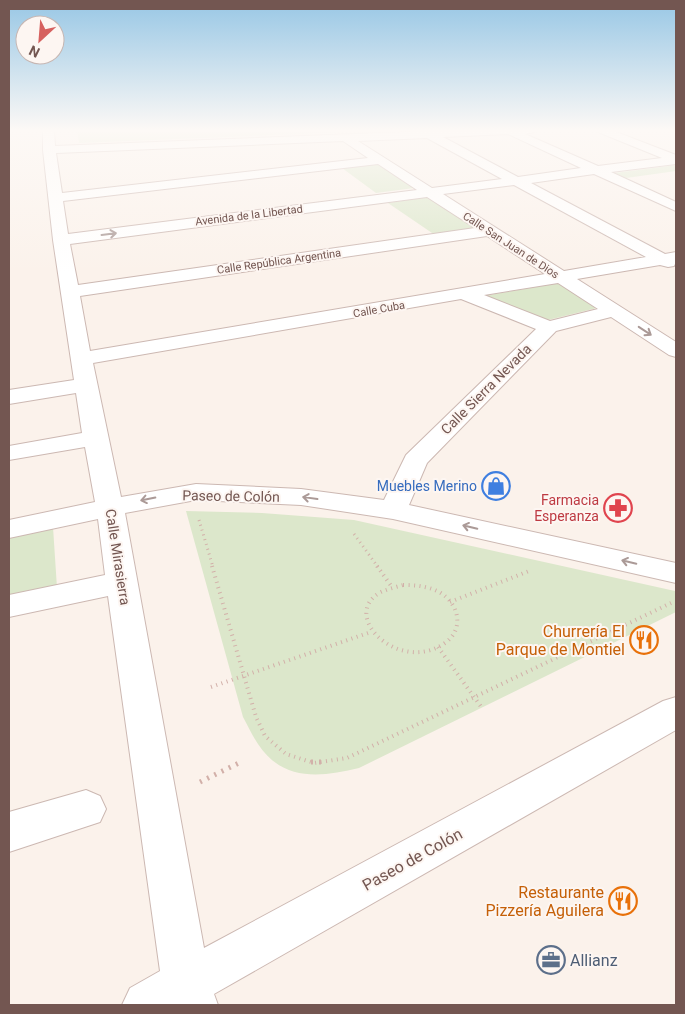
<svg xmlns="http://www.w3.org/2000/svg" width="685" height="1014" viewBox="0 0 685 1014" font-family="Roboto,sans-serif">
<style>
.green{fill:#dce7cb}
.lines{fill:none;stroke-linecap:round;stroke-linejoin:round}
.minor-casing{stroke:#ccb8b2;stroke-width:2}
.path-far2{stroke:#d2b0a9;stroke-width:3;stroke-dasharray:1 4;stroke-linecap:butt}
.path-far1{stroke:#d2b0a9;stroke-width:4;stroke-dasharray:1 4.5;stroke-linecap:butt}
.path{stroke:#d2b0a9;stroke-width:5;stroke-dasharray:2 6;stroke-linecap:butt}
.minor{fill:#fff;fill-rule:evenodd}
.oneway{stroke:#ab9a97}
.labels{text-anchor:middle;stroke-width:4;stroke-linejoin:round;paint-order:stroke}
.far-street-label{font-size:11px;fill:#735651;stroke:#fdf6f2}
.street-label{font-size:14px;fill:#735651;stroke:#fdf6f2}
.shop-label{font-size:14px;fill:#366cbe;stroke:#fdf6f2;text-anchor:end}
.health-label{font-size:14px;fill:#be3a42;stroke:#fdf6f2;text-anchor:end}
.near-food-label{font-size:16px;fill:#c56008;stroke:#fdf6f2;text-anchor:end}
.near-street-label{font-size:16px;fill:#735651;stroke:#fdf6f2}
.near-service-label{font-size:16px;fill:#4e5e75;stroke:#fdf6f2;text-anchor:start}
</style>
<rect width="100%" height="100%" fill="#fbf2eb"/>
<!-- green -->
<path class="green" d="M77,130H396L79,143Z
M377,164L414,188L376,193L342,168Z
M676,165V171L626,178L615,173Z
M428,197L477,228L435,235L388,203Z
M560,283L597,308L544,321L483,296Z
M186,511L262,513L354,520L675,591H676V612L359,768C321,777 283,782 258,744C252,735 248,726 243,717Z
M53,527L57,588L9,598V536Z"/>
<g class="lines">
<defs>
<path id="minor" d="M43,130H54L55,146L454,130H535L534,132L525,134L598,166L662,158L598,132L596,130H611L676,155V164L611,172L676,202V211L594,174L531,183L665,254L676,252V262L674,266L668,267L660,265L577,279L676,342V357L669,355L611,317L556,331L427,463L409,505L676,563V583L393,519L301,505L196,500L125,513L204,948L663,701L676,697V730L214,994L218,1005H122L130,988L160,971L108,596L9,617V595L105,575L98,519L9,538V520L95,502L85,447L9,460V446L82,433L76,393L9,404V390L74,380L53,240L43,150ZM508,134L581,168L518,177L443,137ZM427,138L502,179L432,188L358,141ZM343,141L368,158L62,193L56,153ZM378,164L417,190L68,234L63,201ZM514,185L646,257L564,271L443,194ZM427,197L475,228L78,285L70,244ZM487,236L545,274L90,351L80,296ZM558,283L598,309L550,321L484,295ZM461,299L536,329L406,455L384,500L301,489L196,484L121,497L93,363Z
M86,790L100,796L106,809L100,822L9,852V812Z"/>
</defs>
<!-- minor casing -->
<use href="#minor" class="minor-casing"/>
<!-- path-far2 -->
<path class="path-far2" d="M199,520L213,567
M354,534L378,567"/>
<!-- path-far1 -->
<path class="path-far1" d="M212,566L256,717L265,736L286,754L314,763L347,758L671,603
M377,566L392,587
M403,585C415,585 426,586 437,591C458,601 466,628 445,643C399,675 338,615 381,592C388,589 396,587 403,585Z
M450,602L529,571
M438,647L482,708
M211,687L371,632"/>
<!-- path -->
<path class="path" d="M311,762H321
M200,782L239,763"/>
<!-- minor -->
<use href="#minor" class="minor"/>
</g>
<!-- one-way arrows -->
<defs><path id="oneway-shaft" d="M-6 0H5M1.5-3L5.5 0L1.5 3" fill="none" stroke-width="1.6" stroke-linecap="round" stroke-linejoin="round" transform="scale(1.25)"/></defs>
<g class="oneway">
<use href="#oneway-shaft" transform="translate(109 234) rotate(-7)"/>
<use href="#oneway-shaft" transform="translate(645 331) rotate(33)"/>
<use href="#oneway-shaft" transform="translate(310 498) rotate(-172)"/>
<use href="#oneway-shaft" transform="translate(148 499) rotate(169)"/>
<use href="#oneway-shaft" transform="translate(470 527) rotate(-167)"/>
<use href="#oneway-shaft" transform="translate(629 562) rotate(-167)"/>
</g>
<!-- sky -->
<linearGradient id="sky" x2="0" y2="1"><stop stop-color="#98c7e5"/><stop offset="0.48" stop-color="#fdf9f6"/><stop offset="1" stop-color="#fdf9f6" stop-opacity="0"/></linearGradient>
<rect width="685" height="272" fill="url(#sky)"/>
<!-- icons -->
<defs>
<symbol id="shop-ring" viewBox="-11 -11 22 22"><circle r="9.5" fill="#fdf6f2" stroke="#3f7fe0" stroke-width="1.5"/><path d="M-5-2.5h2.3a2.7 3.5 0 0 1 5.4 0H5L5.5 6h-11ZM-1.5-2.5h3a1.5 2.3 0 0 0-3 0Z" fill="#3f7fe0"/></symbol>
<symbol id="pharmacy-ring" viewBox="-11 -11 22 22"><circle r="9.5" fill="#fdf6f2" stroke="#e0444e" stroke-width="1.5"/><path d="M-2-6h4v4h4v4h-4v4h-4v-4h-4v-4h4Z" fill="#e0444e"/></symbol>
<symbol id="restaurant-ring" viewBox="-11 -11 22 22"><circle r="9.5" fill="#fdf6f2" stroke="#e8710a" stroke-width="1.5"/><path d="M-5-6h1v4h1v-4h1v4h1v-4h1v5L-1.5 .5V6h-2V.5L-5-1ZM5-6V6H3V1.5H1.5Q1.5-4 5-6Z" fill="#e8710a"/></symbol>
<symbol id="office-ring" viewBox="-11 -11 22 22"><circle r="9.5" fill="#fdf6f2" stroke="#5c6f8a" stroke-width="1.5"/><path d="M-6-3h4V-5.5h4V-3h4V5H-6ZM-1-4.5V-3h2v-1.5ZM-6 0V1H6V0Z" fill="#5c6f8a"/></symbol>
</defs>
<g fill-rule="evenodd">
<use href="#shop-ring" x="480" y="470" width="32" height="32"/>
<use href="#pharmacy-ring" x="602" y="492" width="32" height="32"/>
<use href="#restaurant-ring" x="628" y="624" width="32" height="32"/>
<use href="#restaurant-ring" x="607" y="885" width="32" height="32"/>
<use href="#office-ring" x="535" y="944" width="32" height="32"/>
</g>
<g class="labels">
<!-- far-street labels -->
<g class="far-street-label">
<text transform="translate(249 215) rotate(-7)" y="4">Avenida de la Libertad</text>
<text transform="translate(511 245) rotate(33)" y="4">Calle San Juan de Dios</text>
<text transform="translate(279 261) rotate(-8)" y="4">Calle República Argentina</text>
<text transform="translate(379 309) rotate(-10)" y="4">Calle Cuba</text>
</g>
<!-- street labels -->
<g class="street-label">
<text transform="translate(486 389) rotate(-45)" y="5">Calle Sierra Nevada</text>
<text transform="translate(231 496) rotate(1)" y="5">Paseo de Colón</text>
<text transform="translate(118 557) rotate(81)" y="5">Calle Mirasierra</text>
</g>
<!-- shop labels -->
<g class="shop-label">
<text x="477" y="491">Muebles Merino</text>
</g>
<!-- health labels -->
<g class="health-label">
<text x="599" y="505">Farmacia<tspan x="599" dy="16">Esperanza</tspan></text>
</g>
<!-- near-food labels -->
<g class="near-food-label">
<text x="625" y="637">Churrería El<tspan x="625" dy="18">Parque de Montiel</tspan></text>
<text x="604" y="898">Restaurante<tspan x="604" dy="18">Pizzería Aguilera</tspan></text>
</g>
<!-- near-street labels -->
<g class="near-street-label">
<text transform="translate(412 859) rotate(-29)" y="6">Paseo de Colón</text>
</g>
<!-- near-service labels -->
<g class="near-service-label">
<text x="570" y="966">Allianz</text>
</g>
</g>
<!-- border -->
<rect width="685" height="1014" fill="none" stroke="#735651" stroke-width="20"/>
<!-- north arrow -->
<g transform="translate(40 40) rotate(206)"><circle r="24" fill="#fdf6f2" stroke="#c6b6b2"/>
<path d="M0-4L9 19L0 12L-9 19Z" fill="#d6615f"/>
<text y="-8" font-size="14" font-weight="bold" text-anchor="middle" fill="#735651">N</text>
</g>
</svg>
